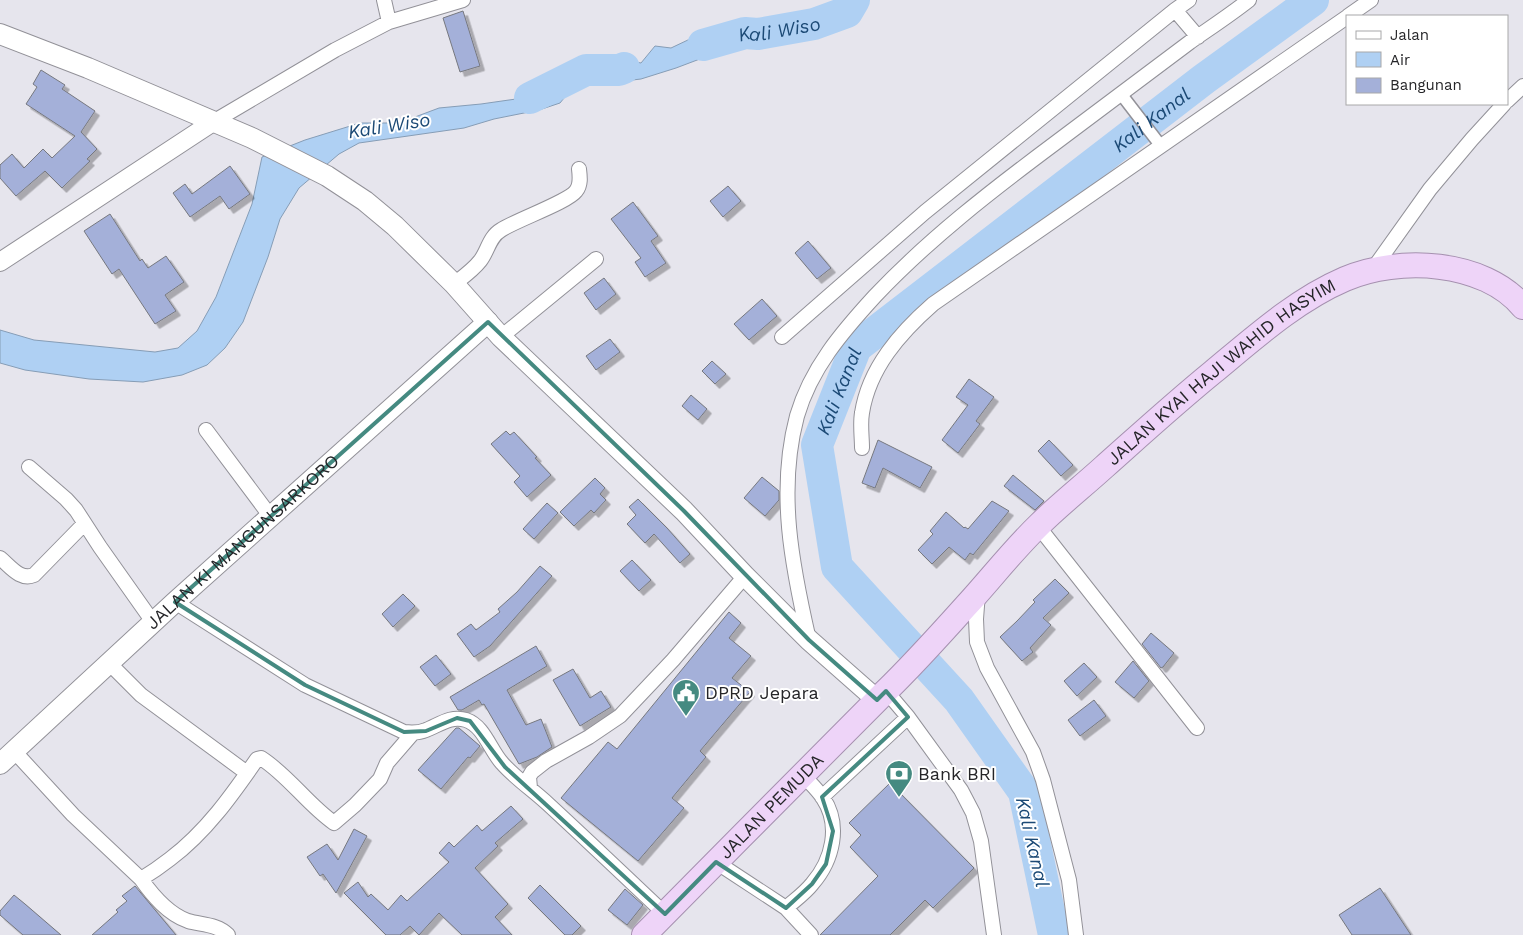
<svg xmlns="http://www.w3.org/2000/svg" width="1523" height="935" viewBox="0 0 1523 935" font-family="'Work Sans',sans-serif">
<style>
.water{fill:#afd0f3;stroke:#869db6}
.lines{fill:none;stroke-linecap:round;stroke-linejoin:round}
.river{stroke:#afd0f3;stroke-width:32}
.building{fill:#a4b0d9;stroke:#76787f;filter:url(#shadow)}
.pedestrian-casing{stroke:#929198;stroke-width:14}
.minor-casing{stroke:#929198;stroke-width:16}
.tertiary-casing{stroke:#929198;stroke-width:20}
.secondary-casing{stroke:#929198;stroke-width:22}
.trunk-casing{stroke:#a590af;stroke-width:26}
.pedestrian{stroke:#fff;stroke-width:11}
.minor{stroke:#fff;stroke-width:14}
.tertiary{stroke:#fff;stroke-width:18}
.secondary{stroke:#fff;stroke-width:20}
.trunk{stroke:#eed4f8;stroke-width:24}
.marked{fill:none;stroke:#458a81;stroke-width:4;stroke-linejoin:round}
.labels{text-anchor:middle;stroke-width:4;stroke-linejoin:round;paint-order:stroke}
.street-label{font-size:18px;fill:#252528;stroke:#fff}
.poi-label{font-size:18px;fill:#252528;stroke:#fff;text-anchor:start}
.water-label{font-size:19px;font-style:italic;fill:#1b4975;stroke:#fff}
</style>
<defs>
<filter id="shadow"><feDropShadow dx="4.5" dy="4.5" stdDeviation="0" flood-color="#0004"/></filter>
</defs>
<rect width="100%" height="100%" fill="#e6e5ed"/>
<!-- water -->
<path class="water" d="M737,28L745,33L736,43L721,51L676,68L641,79L573,87L560,103L539,110L494,119L464,128L359,143L339,154L299,188L280,219L268,257L243,322L225,348L207,365L182,375L143,382L89,379L25,370L0,363V330L34,340L155,352L178,348L197,331L216,297L252,204L262,157L305,140L360,123H399L439,108L481,104L523,98L557,83L580,75L587,62L613,58L641,63L655,46L671,48L690,39H706L725,34Z"/>
<g class="lines">
<!-- river -->
<g class="river">
<path id="s1" d="M703,45L745,33L758,34L814,24L847,12L854,0"/>
<path d="M530,98L586,70H619L624,68"/>
<path id="s2" d="M1054,935L1024,792L959,700L837,567L817,445L856,347L1204,79L1313,0"/>
</g>
</g>
<!-- building -->
<path class="building" d="M463,11L480,66L460,72L443,18Z
M41,70L65,85L62,89L95,111L81,132L97,149L87,159L90,161L62,188L45,171L16,196L0,178V165L12,154L24,168L43,149L52,158L75,136L26,104L37,87L33,84Z
M230,166L250,194L229,209L220,196L190,217L173,193L185,184L192,194Z
M728,186L741,201L723,217L710,201Z
M633,202L658,236L651,241L666,263L645,277L635,262L641,258L611,219Z
M110,214L140,261L142,259L148,268L166,256L184,282L165,295L176,311L155,324L119,269L112,274L84,231Z
M808,241L831,268L817,279L795,253Z
M604,278L616,294L596,310L584,293Z
M762,299L777,316L749,340L734,324Z
M610,339L620,352L596,370L586,356Z
M712,361L726,374L715,384L702,371Z
M969,379L994,397L976,421L980,424L958,453L942,440L968,405L956,397Z
M691,395L707,409L698,420L682,406Z
M506,431L510,435L514,432L537,457L535,458L551,475L527,497L514,482L520,476L491,444Z
M878,440L932,467L920,488L883,468L875,488L862,483Z
M1049,440L1073,465L1061,476L1038,451Z
M1013,475L1044,501L1035,510L1004,486Z
M762,477L779,491V500L765,516L744,498Z
M595,478L605,488L600,494L606,500L594,513L591,510L574,526L560,512Z
M638,499L667,528L690,554L680,563L654,534L645,543L627,524L636,515L629,507Z
M992,501L1009,511L973,555L970,553L965,560L949,547L932,564L918,550L933,534L930,531L946,512L964,528L965,527L968,529Z
M547,503L558,513L534,539L523,529Z
M632,560L651,580L639,591L620,571Z
M540,566L552,576L490,646L474,657L457,634L471,624L476,630L500,612L498,609L517,592Z
M1055,579L1069,593L1043,618L1051,625L1030,648L1033,652L1022,661L1000,637L1017,621L1035,602L1033,600Z
M403,594L415,606L393,627L382,614Z
M729,612L741,623L729,638L751,656L732,678L750,692L700,751L706,757L672,798L684,808L638,861L561,798L608,742L617,749Z
M1151,633L1174,653L1163,667L1161,668L1142,644Z
M536,646L547,666L507,690L526,725L541,719L552,747L537,757L519,764L484,704L482,705L479,700L462,710H458L450,697Z
M436,655L451,674L435,686L420,667Z
M1133,661L1149,681L1134,698L1115,682Z
M1084,663L1097,677L1077,696L1064,681Z
M573,669L590,698L601,691L611,707L580,726L553,680Z
M1094,700L1106,716L1080,736L1068,720Z
M456,728H459L480,746L470,758L468,757L441,789L418,770Z
M890,783L974,868L933,908L925,900L890,935H820L878,876L850,847L861,835L849,823Z
M511,806L523,819L495,843L498,846L475,868L508,904L495,917L512,935H462L439,913L419,935L410,926L400,935H386L344,893L358,882L368,897L371,894L388,910L401,895L407,901L449,862L439,853L449,842L454,847L477,825L482,831Z
M354,829L367,836L336,893L323,874L320,876L307,857L327,844L338,860Z
M540,885L581,926L572,935H565L528,898Z
M135,886L176,935H92L118,912L116,910L127,901L122,896Z
M1380,888L1411,935H1352L1339,915Z
M625,889L643,905L627,925L608,910Z
M14,895L25,904L61,935H23L0,915V911Z"/>
<g class="lines">
<defs>
<path id="pedestrian" d="M1121,94L1161,146"/>
<path id="minor" d="M384,0L389,22
M1189,0L1175,10L1198,37
M1348,16L1371,0
M1507,101L1523,86
M213,122L335,50L389,22L463,0
M1373,269L1430,189L1472,139L1504,104
M454,284C463,277 473,270 480,261C488,251 489,237 501,230C516,220 568,202 576,191C581,185 580,177 579,169
M501,337L596,259
M782,337L925,212L1175,10
M206,430L271,517
M862,448C862,437 860,424 862,413C869,368 900,333 933,304L1347,17
M29,467L66,499L76,510L100,547L153,622
M1038,526L1197,728
M0,558C10,566 20,581 34,575L84,524
M978,593L976,619L977,642L987,668L1033,752L1043,780L1069,880L1076,935
M175,602L305,685L404,732C412,733 419,733 426,730C439,725 451,715 466,720C484,726 490,750 502,763C515,778 533,790 548,804C587,840 626,877 665,914
M809,640C792,566 777,491 797,416C811,368 842,332 875,296C929,239 991,191 1054,144C1099,110 1144,76 1190,42C1210,28 1230,15 1249,0
M109,663L141,695L247,773
M886,691L908,717L961,790L973,813L981,841L994,935
M14,751L73,815L141,879C151,873 161,866 170,859C206,832 232,795 257,759L261,758C289,776 307,804 334,823L355,805L380,779L387,763L413,733
M530,788L529,777L532,772L546,761L589,737L620,716L673,660L745,576
M822,797L908,717
M716,862L786,908L811,935
M141,879C153,896 168,914 188,921C202,925 217,924 228,935
M786,908C795,900 805,893 812,884C833,860 841,825 823,798C817,789 809,782 802,774"/>
<path id="tertiary" d="M0,262L213,122"/>
<g id="secondary">
<path d="M0,34L88,68L252,138L327,176L365,201L395,226L454,284L501,337L684,511L745,576L809,640L877,700"/>
<path id="s3" d="M0,764L175,602L488,322"/>
</g>
<g id="trunk">
<path id="s4" d="M644,935C724,854 805,772 885,692C913,665 939,636 965,607C990,580 1012,551 1039,525C1059,505 1082,487 1104,467C1140,435 1175,403 1213,372C1254,338 1296,300 1345,279C1398,256 1484,260 1523,307"/>
</g>
</defs>
<!-- pedestrian casing -->
<use href="#pedestrian" class="pedestrian-casing"/>
<!-- minor casing -->
<use href="#minor" class="minor-casing"/>
<!-- tertiary casing -->
<use href="#tertiary" class="tertiary-casing"/>
<!-- secondary casing -->
<use href="#secondary" class="secondary-casing"/>
<!-- trunk casing -->
<use href="#trunk" class="trunk-casing"/>
<!-- pedestrian -->
<use href="#pedestrian" class="pedestrian"/>
<!-- minor -->
<use href="#minor" class="minor"/>
<!-- tertiary -->
<use href="#tertiary" class="tertiary"/>
<!-- secondary -->
<use href="#secondary" class="secondary"/>
<!-- trunk -->
<use href="#trunk" class="trunk"/>
</g>
<!-- marked area -->
<path class="marked" d="M488,322L684,511L809,640L877,700L886,691L908,717L822,797L833,831L826,864L812,884L786,908L716,862L665,914L505,767L470,721L457,718L426,731L404,732L305,685L175,602Z"/>
<!-- icons -->
<defs>
<symbol id="civic-pin" viewBox="-11 -11 22 30"><path d="M0 17L-7.5 6A9.5 9.5 0 1 1 7.5 6Z" fill="#458a81" stroke="#fff"/><path d="M-.6-6.5H3V-4.5H.6V-3L4-1V1h2V6H-6V1h2V-1L-.6-3ZM-1.2 2.5V6h2.4V2.5Z" fill="#fff"/></symbol>
<symbol id="bank-pin" viewBox="-11 -11 22 30"><path d="M0 17L-7.5 6A9.5 9.5 0 1 1 7.5 6Z" fill="#458a81" stroke="#fff"/><path d="M-6-4H6V4H-6ZM0-2.3a2.3 2.3 0 1 0 0 4.6a2.3 2.3 0 1 0 0-4.6Z" fill="#fff"/></symbol>
</defs>
<g fill-rule="evenodd">
<use href="#civic-pin" x="670" y="677" width="32" height="43"/>
<use href="#bank-pin" x="883" y="758" width="32" height="43"/>
</g>
<g class="labels">
<!-- street labels -->
<g class="street-label">
<text dy="6" stroke="none"><textPath href="#s4" startOffset="808">JALAN KYAI HAJI WAHID HASYIM</textPath></text>
<text dy="6" stroke="none"><textPath href="#s3" startOffset="329">JALAN KI MANGUNSARKORO</textPath></text>
<text dy="6" stroke="none"><textPath href="#s4" startOffset="181">JALAN PEMUDA</textPath></text>
</g>
<!-- poi labels -->
<g class="poi-label">
<text x="705" y="699">DPRD Jepara</text>
<text x="918" y="780">Bank BRI</text>
</g>
<!-- water labels -->
<g class="water-label">
<text dy="7" stroke="none"><textPath href="#s1" startOffset="78">Kali Wiso</textPath></text>
<text dy="7" stroke="none"><textPath href="#s2" startOffset="1041">Kali Kanal</textPath></text>
<text transform="translate(389 125) rotate(-9)" y="7">Kali Wiso</text>
<text dy="7" stroke="none"><textPath href="#s2" startOffset="621">Kali Kanal</textPath></text>
<text transform="translate(1033 842) rotate(77)" y="7">Kali Kanal</text>
</g>
</g>
<!-- legend -->
<rect x="1346" y="15" width="162" height="90" fill="#ffffff" stroke="#a8a8a9"/>
<rect x="1356" y="31" width="25" height="8" fill="#ffffff" stroke="#a8a8a9"/>
<text x="1390" y="40" font-size="15" fill="#252528">Jalan</text>
<rect x="1356" y="52" width="25" height="15" fill="#afd0f3" stroke="#a8a8a9"/>
<text x="1390" y="65" font-size="15" fill="#252528">Air</text>
<rect x="1356" y="78" width="25" height="15" fill="#a4b0d9" stroke="#a8a8a9"/>
<text x="1390" y="90" font-size="15" fill="#252528">Bangunan</text>
</svg>
